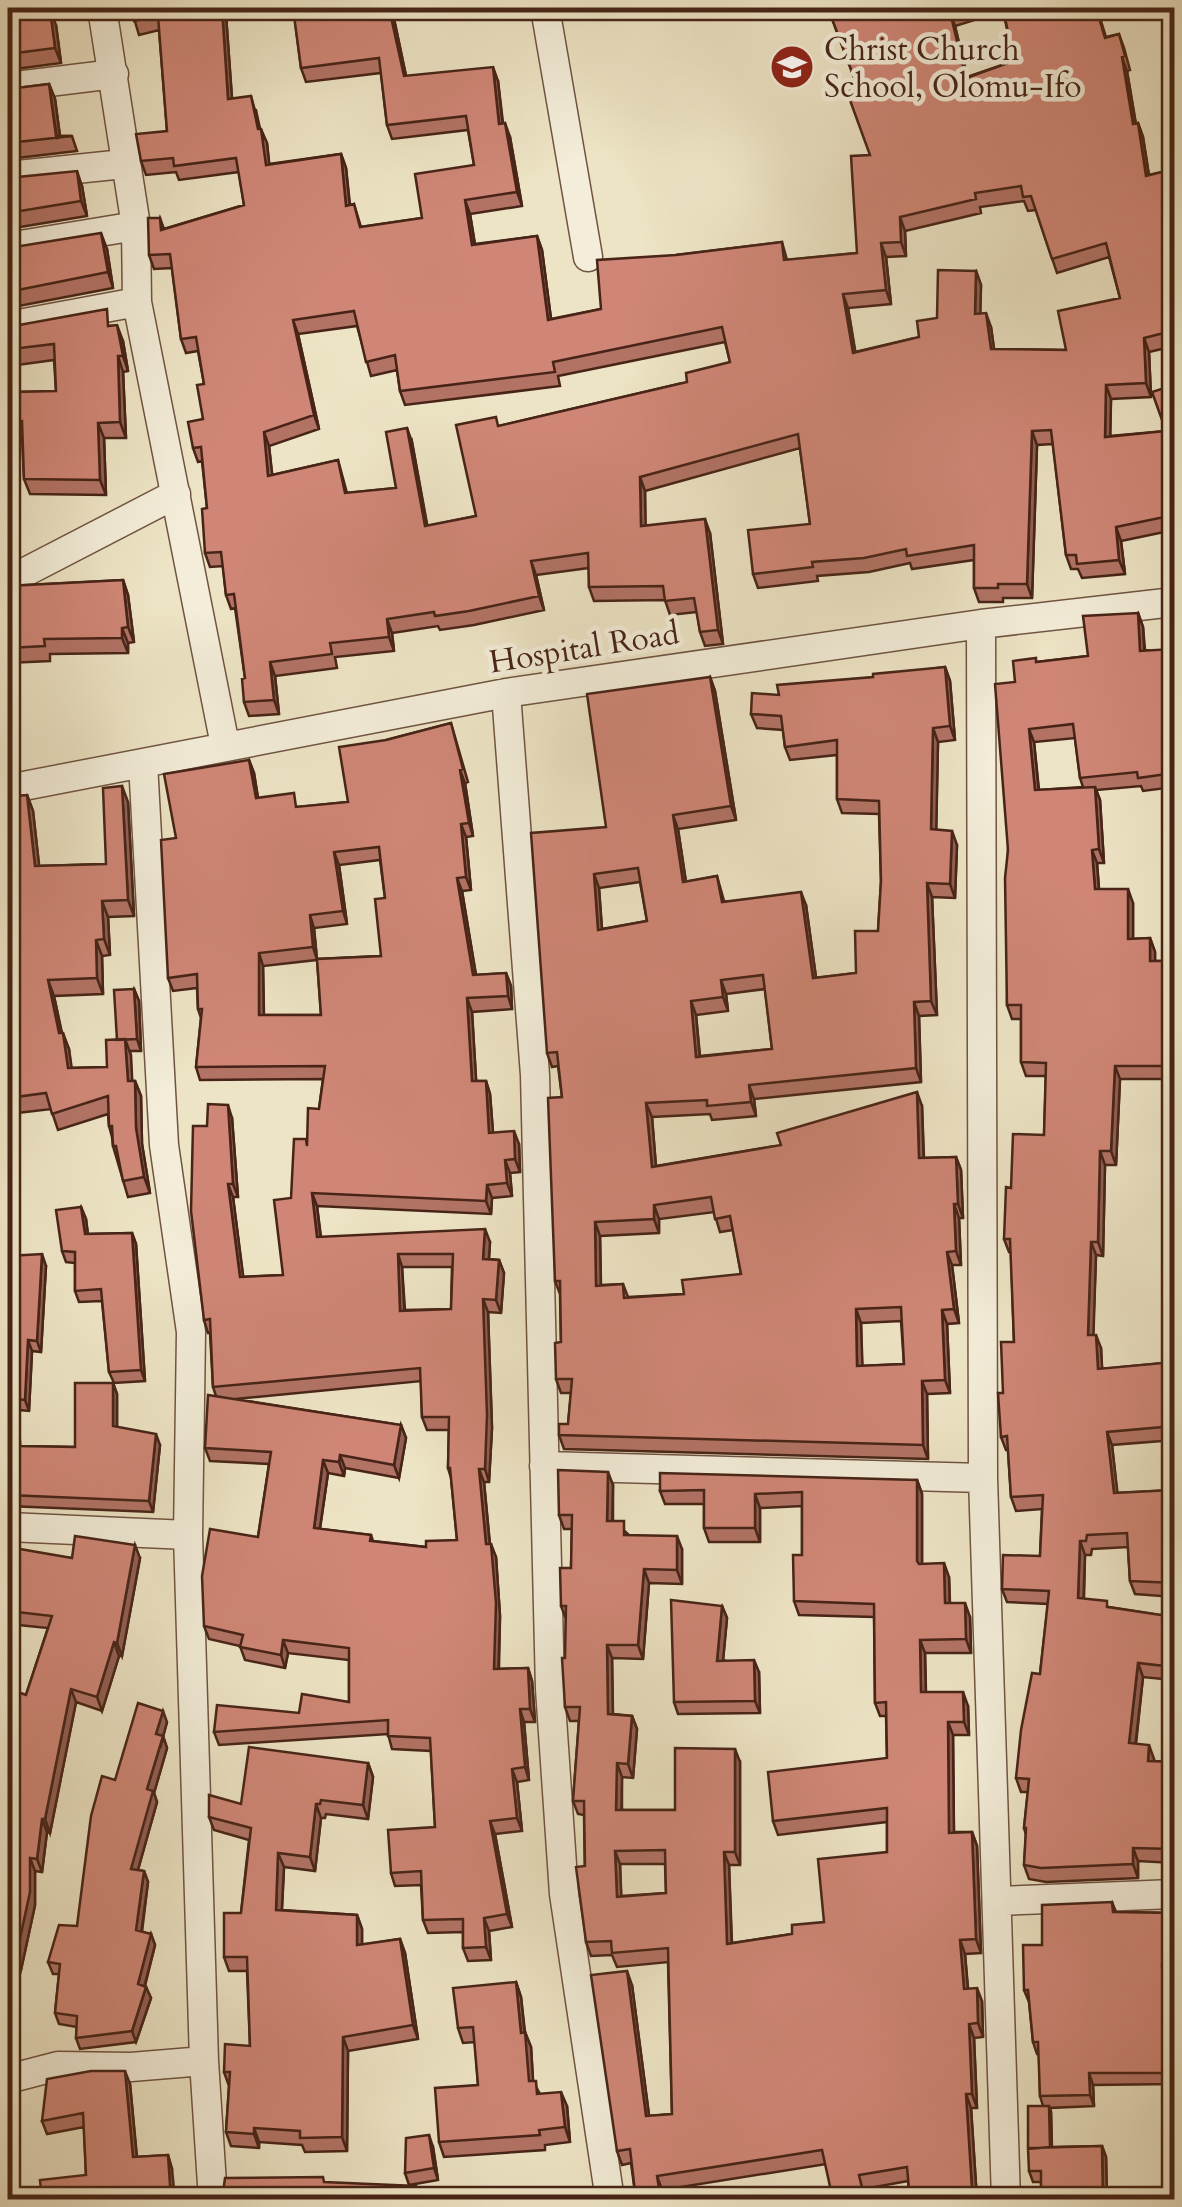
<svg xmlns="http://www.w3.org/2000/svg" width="1182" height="2207" viewBox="0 0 1182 2207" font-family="Cardo,serif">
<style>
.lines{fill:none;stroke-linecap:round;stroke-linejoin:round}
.minor-casing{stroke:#705442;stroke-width:31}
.minor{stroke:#f3edd9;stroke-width:28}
.wall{fill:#b27365;stroke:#472417;stroke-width:2.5;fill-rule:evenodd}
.shaded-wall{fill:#915e53;stroke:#472417;stroke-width:2.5}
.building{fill:#cf8676;stroke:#472417;stroke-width:2.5;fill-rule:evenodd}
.labels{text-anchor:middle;stroke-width:9;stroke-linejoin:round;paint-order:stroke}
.poi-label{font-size:32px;fill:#472417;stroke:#f3edd9;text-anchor:start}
.street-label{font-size:32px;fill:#472417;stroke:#f3edd9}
</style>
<rect width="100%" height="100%" fill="#ede4c5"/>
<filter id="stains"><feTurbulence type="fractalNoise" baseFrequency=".002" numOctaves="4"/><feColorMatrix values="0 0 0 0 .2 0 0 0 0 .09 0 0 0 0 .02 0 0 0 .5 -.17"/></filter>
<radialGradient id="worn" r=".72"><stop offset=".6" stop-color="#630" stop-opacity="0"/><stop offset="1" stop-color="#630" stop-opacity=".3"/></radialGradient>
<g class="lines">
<defs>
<path id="minor" d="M102,8L136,226L137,302L225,745
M545,8L588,257
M8,87L114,74
M8,176L124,164
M8,247L136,226
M8,326L137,302
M8,581L176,494
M981,624L983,1478L1006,2200
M506,693L535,1075L550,1689L564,1894L610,2200
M143,763L164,1145L191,1332L188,1535L204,2061L213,2200
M8,789L506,693L981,624L1174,602
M544,1466L983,1478
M8,1527L188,1535
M998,1901L1174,1894
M8,2079L58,2066L131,2067L204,2061"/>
</defs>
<!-- minor casing -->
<use href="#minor" class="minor-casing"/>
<!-- minor -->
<use href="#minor" class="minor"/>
</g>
<!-- wall -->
<path class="wall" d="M131,8H232L234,13L226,15L232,98L256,110L260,129L267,143L269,164L341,154L346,168L350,205L354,204L361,227L422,218L474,165L468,130L392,139L387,125L381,73L306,82L301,68L294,13L275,16L272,8H466L393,14L406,76L498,81L503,123L510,137L522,206L470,214L475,244L537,236L542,250L551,319L601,309L676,255L782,242L787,260L857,253L870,155L858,88L828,8H1097L1106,37L1119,34L1124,48L1130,70L1127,71L1136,124L1138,123L1143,137L1149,175L1174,169V342L1173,343L1174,346L1149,352L1151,397L1111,399L1110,436L1166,431L1174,385V530L1121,541L1125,574L1082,578L1078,569H1071L1066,555L1053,444L1037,445L1032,598H1003V602H979L974,588V560L912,569L910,563L869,572L817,576L818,581L758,588L753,574L810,524L800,448L645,491V526L710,533L723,644L705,646L700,632L697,612L670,615L665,600L594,601L589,587V568L536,575L544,610L474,625L440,630L438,626L392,633L394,651L335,657L337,668L275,676L279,714L249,716L244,702L245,678L235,608L231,609L226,595L223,566L210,567L205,553L207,508L202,461L198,462L193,448L203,419L204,384L198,351L186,353L181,339L172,268L154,269L149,255L160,218L164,229L244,205L239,172L179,180L176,172L146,175L141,161L167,131L159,30L139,35ZM1003,11L1014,61L967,77L955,26ZM1024,201L1028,211L1036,210L1057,273L1109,257L1120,298L1066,350L994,349L991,327L980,313L981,285L976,271L937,318L919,337L855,352L848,308L891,304L886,257L906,256L905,231L981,213L980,207ZM357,326L371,376L397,370L400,391L405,405L560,386L558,376L725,342L730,362L687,382L499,426L476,516L427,526L412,442L396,488L347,493L338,460L272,475L269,446L319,429L298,334Z
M8,16L56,25L61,63L8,70Z
M49,84L55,99L60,136H72L77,151L8,159V89Z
M8,178L82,186L87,216L8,229Z
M8,248L107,249L113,288L8,308Z
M113,326L123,341L128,371L123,372L126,438H104L106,495L30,494L24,479L22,436H8V327ZM54,360L56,391L18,392L17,365Z
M123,580L128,595L134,642L128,643V653L50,654V661L8,663V586Z
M1138,613L1143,627L1145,650L1174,654V787L1143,791L1141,786L1096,790L1100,800L1104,863H1097L1099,889L1133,903V939L1150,938L1155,952V961H1174V1079H1120L1116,1165H1105L1103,1256L1096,1255L1093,1335L1101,1348L1102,1369L1174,1362V1440L1112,1445L1117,1493L1173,1490L1174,1465V1597L1135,1594L1130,1581L1128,1547L1092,1549L1091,1555H1085L1084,1599L1109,1607L1174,1617V1680L1143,1677L1136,1744L1154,1759V1761L1174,1762V1863L1138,1861V1878L1046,1882L1029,1879L1024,1865L1026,1835L1024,1828L1028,1792H1021L1016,1778L1040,1674L1048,1604L1007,1602L1002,1589L1040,1556L1042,1509L1016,1511L1011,1497L1008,1450H1006L1001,1437L1003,1393L1014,1342L1011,1252H1009L1004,1239L1011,1188L1044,1135L1046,1076H1026L1021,1062V1019H1012L1007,1005L1008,850L1015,682L1037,662L1088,656ZM1075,738L1080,778L1083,787L1039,790L1034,742Z
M945,667L950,681L955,740L938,742L936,830L957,845L955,898L932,897L937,1015L919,1016L921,1082L754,1099L756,1116L712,1120L710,1114L652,1117L656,1166L781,1145L922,1106L924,1158L956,1157L961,1170L963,1218H959L961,1265H952L959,1323L947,1324L950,1393L927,1394L928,1459L564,1449L559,1435L568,1424L571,1393H561L556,1379L561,1342L560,1294L555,1281L562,1097L558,1066L552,1067L547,1053L606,827L710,677L715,691L736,820L678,829L686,882L717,876L724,901L806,905L816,978L856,973L878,931L881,881L879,814L842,813L837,799V755L790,760L785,747L783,730L757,728L751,714L779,695L873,677ZM640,882L647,921L602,929L599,888ZM765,989L772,1049L700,1056L696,1015L728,1011L726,994ZM714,1212L720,1232L733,1230L741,1274L684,1294L628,1297L623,1284L601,1285L600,1236L659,1233V1219ZM901,1321L904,1364L862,1366L861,1323Z
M451,723L468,782L465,783L473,836L466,837L471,890L462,891L476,975L506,973L511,986L512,1009L472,1012L476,1081H486L490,1094L493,1132L519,1144L520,1172L510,1173L512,1196L492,1198L491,1214L317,1206L321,1237L490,1242L489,1259L499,1260L504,1273L501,1313L488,1312L492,1428L489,1482H484L490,1544L496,1557L500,1616L499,1669L528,1668L532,1681L535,1722H524L529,1780L517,1782L522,1831L495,1834L512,1927L489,1931L491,1960L468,1961L463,1948V1932L428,1933L423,1920L421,1885L395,1886L391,1873L435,1827L431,1751L392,1749L388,1734L219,1745L214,1732L349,1702V1660L288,1653L285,1668L245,1660L240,1646L209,1639L204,1626L258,1537L269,1464L210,1461L205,1448L216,1396L213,1387L210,1333H208L204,1320L207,1126L232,1118L238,1197H233L243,1277L283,1275L291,1198L307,1142L319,1109L323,1079L200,1080L196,1067L201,1018L198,1009L197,988L173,991L168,978L176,838L249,760L254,773L258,798L298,807L348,802L386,740ZM380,860L385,898L381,956L317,959L314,928L347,924L339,865ZM317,960L321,1015H264L263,966ZM402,1267H452L451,1309L405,1310ZM421,1381L422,1417L427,1430H449L448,1468L451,1478L457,1540L426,1547L373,1541L371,1535L320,1529L328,1473L344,1476L345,1468L399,1478L406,1438L401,1425L235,1399Z
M8,726L12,737L15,770L8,772Z
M27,795L33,811L39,866L106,864L128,802L134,916L108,917L110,955L102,956L103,994L54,996L62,1033L69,1049L71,1068L107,1067L134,989L139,1001L141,1051H130L132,1081H135L141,1096L142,1144L150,1193L128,1197L113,1146L112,1137L109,1126L108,1114L58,1130L51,1109L8,1114V797Z
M81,1207L86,1219L88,1234L132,1233L136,1244L145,1381L114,1383L109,1372L102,1301L79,1302L75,1291V1263L66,1262L62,1251Z
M8,1256L46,1266L41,1352L32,1351L29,1411L18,1410L20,1446L75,1447L113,1383L117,1394V1427L160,1445L153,1512L8,1506Z
M917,1480L922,1494V1564L949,1577L950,1603L970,1617L971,1653H925L926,1692L968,1706L969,1735H953L954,1832H972L977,1846L981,1953L965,1954L968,1988L982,2001L983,2037L974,2038L977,2108H971L977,2200H910L908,2181L864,2189L826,2164L662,2190L664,2200H636L631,2163L622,2165L617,2151L632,1985L649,2116L672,2114L668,1962L617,1967L612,1955L591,1956L586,1942L584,1815L578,1814L573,1801L579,1721H570L565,1707L566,1619L561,1606L571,1568L572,1529H564L559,1515L613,1485V1521L629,1535L682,1549V1584L649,1583L643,1659L612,1658L613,1714L632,1716L637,1729L633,1778L622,1777V1810H675L740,1762V1865H729L732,1943L792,1934L824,1922L887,1852V1822L778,1835L773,1821L887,1758L886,1716H880L875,1703L874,1617L799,1615L794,1601L802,1555V1506L760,1508V1542H709L704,1528V1504H665L660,1491ZM620,1864H665L666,1893L621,1896Z
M8,1552L72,1558H140L122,1656H119L102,1711L76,1702L50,1833L47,1832L42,1872L35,1871V1905L21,1970L8,1969V1689L26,1695L48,1628L8,1624V1628Z
M722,1606L727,1618L723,1660L759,1672L760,1713L678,1714L674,1702Z
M167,1722L163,1736L167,1748L154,1793L157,1802L138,1870L144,1871L148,1882L142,1932L151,1934L155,1945L145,1986L146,1987L151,1998L136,2042L80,2049L76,2038L77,2027L59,2024L55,2013L59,1974H53L48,1962L77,1926L115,1780Z
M368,1763L373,1777L368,1819L326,1814L325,1818H321L315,1871L284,1867L282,1910L357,1915L362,1929V1945L400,1939L405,1953L418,2039L348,2051L347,2151L305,2152L302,2145L259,2142V2148L231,2146L226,2132L229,2086L224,2072L250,2046L247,1971H229L224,1957L241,1913L249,1840L214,1830L209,1817L241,1804Z
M1112,1902L1116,1912L1174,1913V1977H1167L1174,2084L1093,2085L1094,2106L1050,2108L1051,2112L1052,2147L1102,2146L1106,2157L1107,2200H1042L1041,2182H1033L1029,2171L1043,2106L1040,2096L1039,2054H1037L1033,2042L1029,2002L1024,1990L1042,1945Z
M516,1982L521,1997L525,2032L531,2047L533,2081L540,2094L567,2106L570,2142L545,2145V2150L444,2157L439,2142L478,2085L475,2042L463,2043L458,2028Z
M8,2025L16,2038V2059L8,2060Z
M130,2084L137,2157L168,2155L172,2169L86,2175L84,2127L47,2134L42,2121Z
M8,2089L15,2100L14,2145L8,2146Z
M433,2147L438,2180L409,2185L405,2173Z"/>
<!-- shaded-wall -->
<path class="shaded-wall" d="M222,8H224L226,15L233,113L228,99Z
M389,8L393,14L409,90L404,76Z
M50,9L56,25L61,63L55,48Z
M950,12L955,26L971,92L966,78Z
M1122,57L1127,71L1138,138L1133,124Z
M493,67L498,81L504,138L499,124Z
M49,84L55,99L60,137L57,138Z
M251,96L263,140L261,129L267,143L271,179L266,165Z
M505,123L510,137L522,206L517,192Z
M1138,123L1143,137L1151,190L1146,176Z
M341,154L346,168L351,219L346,206Z
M77,171L82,186L87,216L81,201Z
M465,200L470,214L477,259L472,245Z
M900,217L905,231L906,256L901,242Z
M101,233L107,249L113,288L108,272Z
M537,236L542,250L553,334L548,320Z
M881,243L886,257L891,304L886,290Z
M976,271L981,285L980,328L975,314Z
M843,294L848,308L858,367L853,353Z
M986,313L991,327L996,363L991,349Z
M293,320L298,334L319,429L314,415Z
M117,325L123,341L128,371L123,356Z
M1144,338L1149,352L1151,397L1146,383Z
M11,349L17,365L18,407L13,392Z
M118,356L123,372L126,438L120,422Z
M1106,385L1111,399L1110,451L1105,437Z
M98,423L104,438L106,495L100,480Z
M407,428L412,442L430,540L425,526Z
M1032,431L1037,445L1032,598L1027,584Z
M264,432L269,446L274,490L268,476Z
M640,477L645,491L646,540L641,526Z
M705,519L710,533L723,644L718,630Z
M1116,527L1121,541L1125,574L1119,560Z
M531,561L536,575L544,610L539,596Z
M123,580L128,595L134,642L128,627Z
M1138,613L1143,627L1145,664L1140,651Z
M387,619L392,633L394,651L389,637Z
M122,628L128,643V653L122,638Z
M270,662L275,676L279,714L274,700Z
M945,667L950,681L955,740L950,726Z
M710,677L715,691L736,820L731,806Z
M9,726L12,737L15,770L11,759Z
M933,728L938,742L936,843L931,829Z
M1029,729L1034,742L1040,804L1035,790Z
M249,760L254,773L260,811L256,798Z
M460,770L465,783L473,836L469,823Z
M122,786L128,802L134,916L128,900Z
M1095,787L1100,800L1104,863L1099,849Z
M27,795L33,811L41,882L35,866Z
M673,815L678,829L688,896L683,882Z
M461,824L466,837L471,890L466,877Z
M952,831L957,845L955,898L950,884Z
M1092,850L1097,863L1100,903L1095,889Z
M334,852L339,865L347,924L343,911Z
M594,874L599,888L603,944L598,930Z
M457,878L462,891L478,988L473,975Z
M927,883L932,897L937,1015L931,1001Z
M1128,889L1133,903V953L1128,939Z
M801,892L806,905L818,992L813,978Z
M102,901L108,917L110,955L104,939Z
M310,915L314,928L317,960L313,947Z
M1150,938L1155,952V975L1150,961Z
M96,940L102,956L103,994L97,978Z
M259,953L263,966L264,1028L259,1015Z
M506,973L511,986L512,1009L508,996Z
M48,980L54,996L65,1049L59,1033Z
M721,980L726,994L728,1011L723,997Z
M134,989L139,1001L141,1051L137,1039Z
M467,998L472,1012L477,1094L472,1081Z
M691,1001L696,1015L701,1071L696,1057Z
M914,1002L919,1016L921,1082L916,1068Z
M63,1033L69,1049L74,1084L68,1068Z
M125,1039L131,1055L133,1097L128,1081Z
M1115,1066L1120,1079L1116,1165L1111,1151Z
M135,1081L141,1096L142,1144L150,1193L144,1177L136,1128Z
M486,1081L490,1094L494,1146L489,1133Z
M749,1085L754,1099L756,1116L751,1102Z
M917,1092L922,1106L924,1172L919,1158Z
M646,1103L652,1117L657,1181L652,1167Z
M228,1105L232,1118L238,1197L233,1184Z
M514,1131L519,1144L520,1172L515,1159Z
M1100,1151L1105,1165L1103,1256L1098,1242Z
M956,1157L961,1170L963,1218L958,1204Z
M505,1160L510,1173L512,1196L507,1183Z
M228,1184L233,1197L245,1290L240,1277Z
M487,1185L492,1198L491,1214L486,1201Z
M312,1193L317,1206L322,1250L317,1237Z
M954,1204L959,1218L961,1265L956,1251Z
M654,1205L659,1219V1233L654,1219Z
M81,1207L86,1219L89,1245L85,1234Z
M595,1222L600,1236L601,1300L596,1286Z
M485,1229L490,1242L488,1272L483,1259Z
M132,1233L136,1244L145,1381L141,1370Z
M1091,1242L1096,1255L1093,1349L1088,1335Z
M947,1252L952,1265L959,1323L954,1309Z
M42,1254L46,1266L41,1352L37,1341Z
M398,1254L402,1267L405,1324L400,1311Z
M499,1260L504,1273L501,1313L496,1300Z
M483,1299L488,1312L492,1428L489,1482L485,1469Z
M856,1309L861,1323L863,1380L857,1366Z
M942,1310L947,1324L950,1393L945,1380Z
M1096,1335L1101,1348L1103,1383L1098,1369Z
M28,1340L32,1351L29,1411L25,1400Z
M922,1381L927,1394L928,1459L923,1445Z
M113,1383L117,1394V1438L113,1426Z
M14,1399L18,1410L21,1457L17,1446Z
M401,1425L406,1438L399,1478L394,1465Z
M1107,1432L1112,1445L1119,1506L1114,1493Z
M156,1434L160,1445L153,1512L149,1501Z
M340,1455L345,1468L344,1476L339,1462Z
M323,1460L328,1473L318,1541L314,1528Z
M479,1469L484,1482L491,1558L486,1544Z
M608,1472L613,1485L612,1535L607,1521Z
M917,1480L922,1494V1575L917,1561Z
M755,1494L760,1508V1542L755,1528Z
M677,1536L682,1549V1584L677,1570Z
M1080,1541L1085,1555L1083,1612L1078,1598Z
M491,1544L496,1557L500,1616L498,1682L494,1669Z
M135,1545L140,1558L122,1656L117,1643Z
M944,1563L949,1577L950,1617L945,1603Z
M644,1569L649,1583L643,1659L638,1645Z
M965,1603L970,1617L971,1653L966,1639Z
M722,1606L727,1618L722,1672L717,1661Z
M283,1640L288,1653L285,1668L281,1655Z
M920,1640L925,1653L926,1706L921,1692Z
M114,1642L119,1656L102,1711L97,1697Z
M607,1645L612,1658L613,1727L608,1714Z
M754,1660L759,1672L760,1713L755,1701Z
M1138,1663L1143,1677L1134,1757L1129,1743Z
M528,1668L532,1681L535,1722L530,1709Z
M71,1689L76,1702L50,1833L45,1819Z
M963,1692L968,1706L969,1735L964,1722Z
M520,1709L524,1722L529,1780L525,1767Z
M163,1711L167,1722L161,1745L156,1734Z
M632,1716L637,1729L633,1778L628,1764Z
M948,1722L953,1735L954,1846L949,1833Z
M163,1736L167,1748L154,1793L157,1802L135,1880L131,1869L147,1789Z
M1149,1745L1154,1759L1153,1775L1148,1761Z
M735,1749L740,1762V1865L735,1852Z
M368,1763L373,1777L368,1819L363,1805Z
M617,1763L622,1777L621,1824L616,1810Z
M512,1769L517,1782L522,1831L517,1818Z
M316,1804L321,1818L315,1871L310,1857Z
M42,1819L47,1832L42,1872L37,1859Z
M490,1821L495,1834L512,1927L507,1914Z
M972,1832L977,1846L981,1953L976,1939Z
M1133,1848L1138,1861V1878L1133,1864Z
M615,1851L620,1864L622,1911L617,1897Z
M724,1852L729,1865L732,1957L727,1944Z
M278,1853L284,1867L281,1924L276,1910Z
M30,1858L35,1871V1905L21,1970L16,1957Z
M144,1871L148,1882L140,1941L136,1930Z
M357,1915L362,1929V1959L357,1945Z
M484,1918L489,1931L491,1960L486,1947Z
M151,1934L155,1945L142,1995L138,1984Z
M400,1939L405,1953L418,2039L413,2025Z
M960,1940L965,1954L969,2003L964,1989Z
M1162,1965L1167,1977L1174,2082L1171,2073Z
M627,1971L632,1985L651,2130L646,2116Z
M516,1982L521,1997L526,2047L525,2032L531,2047L534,2096L529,2081L521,2033Z
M146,1987L151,1998L136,2042L132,2031Z
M977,1988L982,2001L983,2037L978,2023Z
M969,2024L974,2038L977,2108L972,2094Z
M12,2025L16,2038V2059L11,2045Z
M343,2037L348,2051L347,2151L342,2137Z
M125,2071L130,2084L138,2171L133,2157Z
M1089,2073L1093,2085L1094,2106L1090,2095Z
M11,2088L15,2100L14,2145L10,2133Z
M561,2092L567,2106L570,2142L565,2127Z
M966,2094L971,2108L977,2200L972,2189Z
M1049,2106L1051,2112L1052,2155L1050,2149Z
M254,2128L259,2142V2148L254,2134Z
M429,2135L433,2147L438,2180L434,2168Z
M1102,2146L1106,2157L1107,2200H1103Z
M168,2155L172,2169L175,2200H171Z
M657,2176L662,2190L664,2200H661Z"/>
<!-- building -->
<path class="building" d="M131,8H222L228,99L251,96L258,129H261L266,165L341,154L346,206L354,204L360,227L422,218L415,174L474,165L466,116L387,125L379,58L301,68L293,8H389L404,76L493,67L499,124L505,123L517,192L465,200L472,245L537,236L548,320L601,309L597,260L676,255L782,242L784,260L857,253L851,156L870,155L847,92L858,88L828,8H963L950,12L966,78L1014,61L1003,8H1096L1105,38L1119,34L1125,56L1122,57L1133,124L1138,123L1146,176L1174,169V327L1168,329V332L1144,338L1146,383L1106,385L1105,437L1166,431L1152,392L1174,385V504L1173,505L1174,515L1116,527L1119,560L1077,564L1076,555H1066L1051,430L1032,431L1027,584H998V588H974V545L907,556L906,549L864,558L812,562L813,567L753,574L748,530L810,524L798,434L640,477L641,526L705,519L718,630L700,632L694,598L665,601L663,586L589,587L588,553L531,561L539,596L469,611L435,616L434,612L387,619L389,637L330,643L332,654L270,662L274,700L244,702L242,679L245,678L234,594L226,595L221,552L205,553L202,509L207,508L201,447L193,448L188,422L203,419L197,385L204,384L196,337L181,339L170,254L149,255L148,218H160L161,230L244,205L236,158L174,166L173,158L141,161L136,134L167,131L158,16L134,21ZM1021,186L1023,197L1031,196L1052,259L1106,243L1120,298L1058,311L1066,350L991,349L986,313L975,314L976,271L938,270L937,318L917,321L919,337L853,353L843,294L886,290L881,243L901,242L900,217L976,199L975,193ZM354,311L366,362L395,355L400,391L555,372L553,362L722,327L730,362L686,373L687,382L498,426L496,417L456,425L476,516L425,526L407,428L386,432L396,488L345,493L338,460L268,476L264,432L314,415L293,320Z
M50,9L55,48L8,54V16Z
M49,84L56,136H72L8,143V89Z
M77,171L81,201L8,213V178Z
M101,233L108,272L8,292V248Z
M107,309L108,326L117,325L123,356H118L120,422L98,423L100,480L24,479L22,421H8V327ZM54,344L56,391L13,392L11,349Z
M123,580L128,627L122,628V638L44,639L45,646L8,648V586Z
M1138,613L1140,651L1172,649L1174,662V773L1138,778L1137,772L1080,778L1073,724L1029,729L1035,790L1095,787L1099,849L1092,850L1095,889H1128V939L1150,938V961H1174L1173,1066H1115L1111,1151H1100L1098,1242H1091L1088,1335H1096L1098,1369L1174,1362V1426L1107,1432L1114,1493L1173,1490L1174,1465V1583L1130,1581L1127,1533L1087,1535L1086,1541H1080L1078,1598L1107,1601V1607L1174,1617V1667L1138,1663L1129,1743L1149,1745L1148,1761L1174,1762V1849L1133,1848V1864L1041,1868L1024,1865L1026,1828H1024L1029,1779L1016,1778L1021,1730L1032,1673L1040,1674L1049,1591L1002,1589L1003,1555L1040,1556L1043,1495L1011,1497L1007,1436L1001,1437L998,1393H1003L1001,1342H1014L1010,1239H1004L1006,1187L1011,1188L1013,1134L1044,1135L1046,1063L1021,1062V1005H1007L1005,878L1008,850L995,684L1015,682L1013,661L1036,658V662L1088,656L1083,616Z
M945,667L950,726L933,728L931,829L952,831L950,884L927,883L931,1001L914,1002L916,1068L749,1085L751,1102L707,1106V1100L646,1103L652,1167L781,1145L777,1133L917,1092L919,1158L956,1157L958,1204H954L956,1251L947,1252L954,1309L942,1310L945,1380L922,1381L923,1445L559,1435V1424H568L572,1379H556L555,1343L561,1342L560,1281H555L548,1098L562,1097L557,1052L547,1053L531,833L606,827L587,694L710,677L731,806L673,815L683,882L717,876L722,902L801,892L813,978L856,973L855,931H878L881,881L879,801L837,799V740L785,747L781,716L751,714L752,693L779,695L777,685L873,677V674ZM638,868L647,921L598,930L594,874ZM763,975L772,1049L696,1057L691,1001L723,997L721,980ZM711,1197L715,1219L730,1216L741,1274L682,1280L684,1294L624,1298L623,1284L596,1286L595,1222L654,1219V1205ZM901,1307L904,1364L857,1366L856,1309Z
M451,723L463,769L460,770L469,823L461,824L466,877L457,878L473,975L506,973L508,996L467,998L472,1081H486L489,1133L514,1131L515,1159L505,1160L507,1183L487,1185L486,1201L312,1193L317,1237L485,1229L483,1259L499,1260L496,1300L483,1299L487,1415L485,1469H479L486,1544H491L496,1603L494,1669L528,1668L530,1709H520L525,1767L512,1769L517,1818L490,1821L507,1914L484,1918L486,1947L463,1948V1919L423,1920L421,1871L391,1873L388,1830L435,1827L430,1738L388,1736V1720L214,1732L217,1705L299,1713L302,1694L349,1702V1648L283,1640L281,1655L240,1647L243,1635L204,1626L202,1576L210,1529L258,1537L271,1452L205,1448L208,1395L401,1425L394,1465L340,1455L339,1462L323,1460L314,1528L371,1535L370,1541L426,1547V1541L457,1540L450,1468H448L449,1417H422L420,1368L213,1387L210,1319L204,1320L191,1211L193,1126H207L208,1104L228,1105L233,1184H228L240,1277L283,1275L274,1200L291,1198L294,1139H306L307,1146L308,1108L319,1109L325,1066L196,1067L202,1009H198L197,974L168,978L161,840L176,838L164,774L249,760L256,798L294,793L296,807L348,802L339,747L386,740ZM379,847L385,898L375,899L381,956L317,959L321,1015H259V953L313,947L310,915L343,911L334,852ZM398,1254H453L451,1309L400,1311Z
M8,726L11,759L8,760Z
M122,786L128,900L102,901L104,939L96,940L97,978L48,980L59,1033H63L68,1068L107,1067L106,1040L125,1039L128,1081H135L136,1128L144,1177L123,1181L116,1146H113L112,1126H109L108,1096L52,1114L46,1093L8,1098V797L27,795L35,866L106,864L103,788Z
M134,989L137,1039L117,1040L114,990Z
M81,1207L85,1234L132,1233L141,1370L109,1372L101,1289L75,1291V1252L62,1251L56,1210Z
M42,1254L37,1341L28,1340L25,1400L14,1399L17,1446L75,1447V1383H113V1426L156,1434L149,1501L8,1495V1256Z
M558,1470L608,1472L607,1521H624V1535L677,1536V1570L644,1569L638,1645H607L608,1714L632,1716L628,1764L617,1763L616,1810H675V1748L735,1749V1852H724L727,1944L792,1934V1925L824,1922L818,1859L887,1852V1808L773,1821L768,1772L887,1758L886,1702L875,1703L874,1604L794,1601L793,1555H802V1492L755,1494V1528H704V1490L660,1491V1473L917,1480V1561L919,1564L944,1563L945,1603H965L966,1639L920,1640L921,1692H963L964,1722H948L949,1833L972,1832L976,1939L960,1940L964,1989L977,1988L978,2023L969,2024L972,2094H966L972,2189L940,2192L942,2200H910L907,2167L859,2175L865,2200H833L822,2150L657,2176L661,2200H636L630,2149L617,2151L591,1975L627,1971L646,2116L672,2114L668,1948L612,1953L611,1941L586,1942L576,1867L585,1866L584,1801H573L580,1707H565L562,1658H565L566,1606H561L560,1568H571L572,1515H559ZM665,1850L666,1893L617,1897L615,1851Z
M75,1536L135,1545L117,1643L114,1642L97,1697L71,1689L45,1819H42L37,1859L30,1858V1892L16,1957L8,1956V1689L26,1695L52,1616L8,1611V1552H13L14,1548L72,1558Z
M671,1600L722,1606L717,1661L754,1660L755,1701L674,1702Z
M138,1703L163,1711L156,1734L163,1736L147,1789L153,1791L131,1869L144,1871L136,1930L151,1934L138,1984L146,1987L132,2031L76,2038L77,2016L55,2013L60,1964L48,1962L59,1925L77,1926L91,1816L102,1776L115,1780Z
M249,1747L368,1763L363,1805L321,1800L320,1804H316L310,1857L278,1853L276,1910L357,1915V1945L400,1939L413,2025L343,2037L342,2137L300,2138V2131L254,2128V2134L226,2132L230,2072H224L225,2044L250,2046L247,1957H224V1913H241L251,1828L209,1817V1795L241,1804Z
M1112,1902L1113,1912L1174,1913V1965H1162L1171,2073H1089L1090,2095L1040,2096L1038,2042H1033L1028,1990H1024L1023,1945H1042V1905Z
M516,1982L521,2033L525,2032L529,2081H536L537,2094L561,2092L565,2127L539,2130L540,2135L439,2142L435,2088L478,2085L473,2027L458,2028L453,1988Z
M8,2025H12L11,2045L8,2046Z
M91,2071H125L133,2157L168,2155L171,2200H42L40,2180L86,2175L83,2113L42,2121L47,2079Z
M11,2088L10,2133L8,2134V2089Z
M1028,2106H1049L1050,2147L1028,2149Z
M429,2135L434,2168L405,2173L406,2138Z
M1102,2146L1103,2200H1058V2195L1041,2196V2171H1029L1028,2148Z
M323,2177L324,2182L416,2186L418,2200H222L225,2178Z
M1174,2194V2200H1111Z"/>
<!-- icons -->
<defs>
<symbol id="school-disc" viewBox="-11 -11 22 22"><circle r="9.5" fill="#8f2418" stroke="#f3edd9"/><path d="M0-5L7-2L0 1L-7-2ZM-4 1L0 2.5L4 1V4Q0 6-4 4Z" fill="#fff"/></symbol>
</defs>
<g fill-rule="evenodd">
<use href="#school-disc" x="767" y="42" width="50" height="50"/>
</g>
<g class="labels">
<!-- poi labels -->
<g class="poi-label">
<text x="824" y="60">Christ Church<tspan x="824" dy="37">School, Olomu-Ifo</tspan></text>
</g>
<!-- street labels -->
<g class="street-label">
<text transform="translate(584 647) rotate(-9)" y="11">Hospital Road</text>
</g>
</g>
<!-- margin -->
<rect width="1182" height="2207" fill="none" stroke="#ede4c5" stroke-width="40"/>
<rect x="10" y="10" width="1162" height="2187" fill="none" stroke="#472417" stroke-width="5"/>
<rect x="20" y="20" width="1142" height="2167" fill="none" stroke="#472417" stroke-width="2.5"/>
<rect width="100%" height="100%" filter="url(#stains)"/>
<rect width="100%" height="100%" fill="url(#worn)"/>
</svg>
